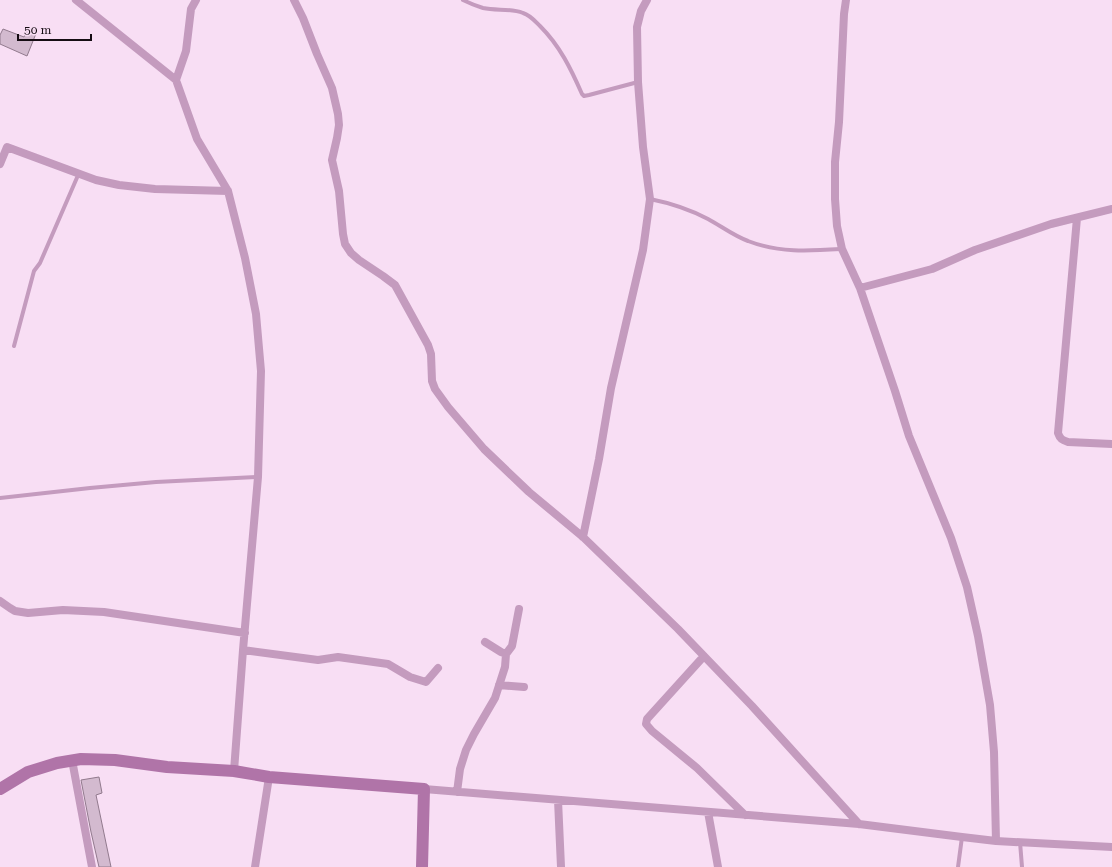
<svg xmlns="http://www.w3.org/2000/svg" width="1112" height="867" viewBox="0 0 1112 867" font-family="'Roboto Serif',serif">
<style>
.building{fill:#d3bacf;stroke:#917a8d}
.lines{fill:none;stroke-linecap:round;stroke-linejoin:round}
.service{stroke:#c49bbe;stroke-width:4}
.minor{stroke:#c49bbe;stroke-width:8}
.secondary{stroke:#b074a8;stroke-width:12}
</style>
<rect width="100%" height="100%" fill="#f8def4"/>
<!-- building -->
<path class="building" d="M28,28L37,31L27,56L0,44V35L3,29L24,37Z
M99,777L102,793L96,795L111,867H99L91,832L81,780Z"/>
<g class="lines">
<!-- service -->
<path class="service" d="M463,0C469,3 476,6 483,8C496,11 510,8 523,13C530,15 535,21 540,26C560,46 571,69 582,94L584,96L589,95L638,82
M650,199C670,203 689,209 708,219C721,226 734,236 748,241C779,253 809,251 842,249
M14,346L34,271L40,263L79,173
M0,498L90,488L156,482L258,477
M1020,842L1022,867
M958,867L962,837"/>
<!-- minor -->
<path class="minor" d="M76,0L176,80L197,139L228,191L245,258L256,314L261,371L258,477L243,650L234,771
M294,0L303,18L317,54L332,88L338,114L339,125L337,138L332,160L339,191L343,234L345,244L351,253L359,260L383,276L395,285L428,345L431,354L432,381L435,389L448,407L484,449L529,492L583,537L678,629L752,706L859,824
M846,0L844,14L839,122L835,162V199L837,226L842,249L860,288L895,391L909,436L951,538L967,587L978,636L990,705L994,752L996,841
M176,80L186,51L191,9L196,0
M0,164L7,147L96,180L119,185L155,189L228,191
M1077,218L1058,433C1060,439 1062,440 1068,442L1112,444
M860,288L932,269L975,250L1051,224L1112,209
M583,537L599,459L611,388L643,250L650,199L643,147L638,82L637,27L641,11L647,0
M0,601L10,608L15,611L28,613L63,610L104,612L245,633
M243,650L318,660L338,657L388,664L410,677L426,682L438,668
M506,654L512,646L519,609
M704,656L647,719L646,724L652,731L697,768L745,815
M499,685L524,687
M72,760L92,867
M424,789L859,824L962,837L996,841L1112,847
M457,792L460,769L466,750L474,734L495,698L505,667L506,654L501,652L485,642
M558,800L561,867
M708,812L718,867
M255,867L269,777"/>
<!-- secondary -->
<path class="secondary" d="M0,789L28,772L57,763L81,759L115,760L167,767L234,771L269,777L424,789L422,867"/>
</g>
<!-- scale -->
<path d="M18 34v6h73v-6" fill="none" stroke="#150c13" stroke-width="2"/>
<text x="24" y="34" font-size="12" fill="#150c13" stroke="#f8def4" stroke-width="3" paint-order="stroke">50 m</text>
</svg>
